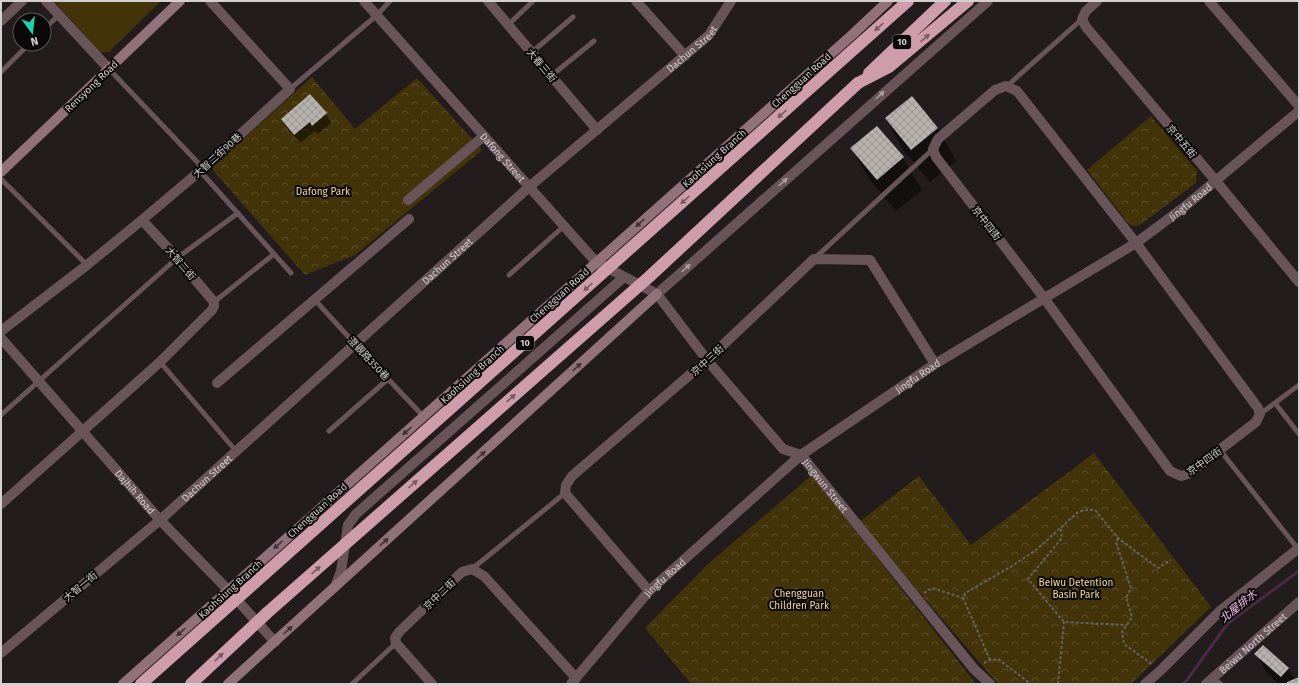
<svg xmlns="http://www.w3.org/2000/svg" width="1300" height="685" viewBox="0 0 1300 685" font-family="'Fira Sans','Noto Sans TC',sans-serif">
<style>
.grass{fill:#423309}
.park{fill:url(#park-crowns)}
.shadow{fill:#0007}
.lines{fill:none;stroke-linecap:round;stroke-linejoin:round}
.stream{stroke:#492a44;stroke-width:3}
.building{fill:url(#building-cross-hatch)}
.path{stroke:#666261;stroke-width:2;stroke-dasharray:3 2;stroke-linecap:butt}
.lane{stroke:#685459;stroke-width:5}
.street{stroke:#685459;stroke-width:10}
.secondary{stroke:#91717a;stroke-width:10}
.highway{stroke:#cf9daa;stroke-width:12}
.highway-bridge{stroke:#cf9daa;stroke-width:12}
.oneway{fill:#765a61}
.oneway2{fill:#a99ea0}
.oneway3{fill:#403236}
.labels{text-anchor:middle;stroke-width:4;stroke-linejoin:round;paint-order:stroke}
.shield{fill:#0a0808;stroke:#979494;stroke-width:1}
.shield-label{font-size:9px;font-weight:bold;fill:#d4d0d0}
.street-label{font-size:10px;fill:#d4d0d0;stroke:#0a0808}
.park-label{font-size:10px;fill:#f7da96;stroke:#0a0808}
.water-label{font-size:11px;font-style:italic;fill:#fbc0f1;stroke:#0a0808}
</style>
<defs>
<pattern id="park-crowns" width="20" height="18" patternUnits="userSpaceOnUse"><rect width="20" height="18" fill="#423309"/><path d="M2 6a3 3 0 1 1 6 0M12 15a3 3 0 1 1 6 0" fill="none" stroke="#5c502c"/></pattern>
<pattern id="building-cross-hatch" width="8" height="8" patternUnits="userSpaceOnUse"><rect width="8" height="8" fill="#b6b1ad"/><path d="M0 0l8 8M0 8l8-8" fill="none" stroke="#989491"/></pattern>
</defs>
<rect width="100%" height="100%" fill="#221d1c"/>
<!-- grass -->
<path class="grass" d="M54,1H161L109,52H100Z"/>
<!-- park -->
<path class="park" d="M312,77L355,129L417,78L482,150L355,255L305,275L211,168Z
M1151,116L1197,171L1196,183L1140,225L1134,226L1129,224L1087,170Z
M1094,453L1211,607L1131,684H998L859,522L919,476L971,545Z
M812,475L976,684H691L645,628L708,564Z"/>
<!-- shadow -->
<path class="shadow" d="M912,97L938,128L956,161L930,182L904,151L886,119Z
M326,114L331,123L318,134L315,131L300,143L287,128L282,120Z
M877,127L903,158L922,190L896,211L870,180L851,148Z
M1256,654L1288,669L1295,680L1299,678V684H1279L1266,672Z"/>
<g class="lines">
<!-- stream -->
<path class="stream" d="M1183,684L1187,680L1228,623L1299,571"/>
</g>
<!-- building -->
<path class="building" d="M310,94L327,113L312,126L310,122L294,135L281,119Z
M912,96L938,128L911,150L885,118Z
M877,126L904,157L877,180L850,148Z
M1263,645L1289,668L1281,677L1254,654Z
M1299,677V684H1287V682Z"/>
<g class="lines">
<!-- path -->
<path class="path" d="M1061,529L1062,538L1028,579L1064,622L1127,625
M1118,538L1116,542L1131,588L1126,598L1132,617L1122,632L1124,644L1153,665
M924,593L932,588L963,598
M990,660L963,598L965,593L1012,566L1036,550L1078,512L1086,510H1095L1118,538L1158,568L1171,560
M984,663L990,660L998,659L1031,684
M1058,684L1064,622"/>
<!-- lane -->
<path class="lane" d="M508,25L533,1
M44,29L59,15
M531,53L573,17
M109,69L203,168
M1,72L29,44
M551,76L594,41
M1007,86L1082,19
M290,89L377,15L390,1
M200,171L291,273
M1,179L87,265
M815,258L933,149
M509,275L564,226
M315,300L355,344L423,416
M214,302L274,254
M160,362L236,451
M1275,403L1299,434
M1260,414L1299,385
M1,415L177,258L238,213
M329,431L388,379
M1220,450L1298,549
M472,569L565,493
M1212,678L1221,684
M352,684L396,643"/>
<!-- street -->
<g class="street">
<path d="M46,1L109,69"/>
<path id="s1" d="M364,1L596,262L657,294L707,360L783,449L801,455L974,669L990,684"/>
<path d="M488,1L597,130"/>
<path d="M636,1L685,56"/>
<path d="M1097,1L1086,11L1082,19L1086,27L1215,180L1299,282"/>
<path d="M1209,1L1299,106"/>
<path d="M1,21L22,1"/>
<path d="M1006,86L1017,91L1136,243L1258,408L1260,414L1256,422L1188,474L1181,476L1170,471L1044,298L936,157L933,149L938,139L995,90Z"/>
<path d="M408,200L484,136"/>
<path d="M142,220L200,171L290,89L210,1"/>
<path d="M657,294L988,1"/>
<path d="M1,331L87,265L142,220L177,258L214,302V306L212,310L160,362L1,504"/>
<path id="s2" d="M1,338L160,520L228,590L275,642"/>
<path d="M217,383L409,219"/>
<path d="M335,587L341,571L348,525L356,514L624,277"/>
<path d="M649,591L565,493L566,485L572,476L707,360L814,259L870,260L935,364"/>
<path id="s3" d="M1,653L160,520L529,187L709,35L731,1"/>
<path d="M432,684L396,643L395,638L400,631L462,572L472,569L484,576L576,678"/>
<path id="s4" d="M571,684L649,591L801,455L935,364L1136,243L1183,208L1299,111"/>
<path d="M1145,684L1160,671L1220,611L1299,548"/>
<path id="s5" d="M1206,684L1299,602"/>
</g>
<!-- secondary -->
<path class="secondary" d="M1,172L180,1
M123,684L853,34L888,1
M228,684L657,294"/>
<!-- highway -->
<path class="highway" d="M869,73L945,1
M858,83L889,67L968,1"/>
<!-- highway-bridge -->
<path class="highway-bridge" d="M141,684L908,1
M191,684L268,612L649,277L858,83"/>
</g>
<!-- one-way arrows -->
<defs><path id="oneway-solid" d="M-6-.8H1V-3.2L6.5 0L1 3.2V.8H-6Z"/></defs>
<g class="oneway">
<use href="#oneway-solid" transform="translate(879 27) rotate(138)"/>
<use href="#oneway-solid" transform="translate(925 38) rotate(-41)"/>
<use href="#oneway-solid" transform="translate(782 114) rotate(138)"/>
<use href="#oneway-solid" transform="translate(685 200) rotate(138)"/>
<use href="#oneway-solid" transform="translate(588 287) rotate(138)"/>
<use href="#oneway-solid" transform="translate(511 398) rotate(-41)"/>
<use href="#oneway-solid" transform="translate(413 484) rotate(-41)"/>
<use href="#oneway-solid" transform="translate(316 570) rotate(-41)"/>
<use href="#oneway-solid" transform="translate(219 657) rotate(-43)"/>
</g>
<g class="oneway2">
<use href="#oneway-solid" transform="translate(880 95) rotate(-42)"/>
<use href="#oneway-solid" transform="translate(783 182) rotate(-42)"/>
<use href="#oneway-solid" transform="translate(686 268) rotate(-42)"/>
</g>
<g class="oneway3">
<use href="#oneway-solid" transform="translate(640 223) rotate(138)"/>
<use href="#oneway-solid" transform="translate(577 367) rotate(-42)"/>
<use href="#oneway-solid" transform="translate(407 431) rotate(138)"/>
<use href="#oneway-solid" transform="translate(481 455) rotate(-42)"/>
<use href="#oneway-solid" transform="translate(384 542) rotate(-42)"/>
<use href="#oneway-solid" transform="translate(278 545) rotate(138)"/>
<use href="#oneway-solid" transform="translate(288 630) rotate(-42)"/>
<use href="#oneway-solid" transform="translate(181 632) rotate(138)"/>
</g>
<g class="labels">
<!-- shield labels -->
<g class="shield">
<rect x="893" y="35" width="18" height="14" rx="3"/>
<rect x="516" y="336" width="18" height="14" rx="3"/>
</g>
<g class="shield-label">
<text x="902" y="45">10</text>
<text x="525" y="346">10</text>
</g>
<!-- street labels -->
<g class="street-label">
<text dy="4" stroke="none"><textPath href="#s3" startOffset="918">Dachun Street</textPath></text>
<text transform="translate(542 65) rotate(50)" y="4">大春三街</text>
<text transform="translate(801 80) rotate(-42)" y="4">Chengguan Road</text>
<text transform="translate(91 86) rotate(-44)" y="4">Rensyong Road</text>
<text transform="translate(1182 141) rotate(50)" y="4">京中五街</text>
<text transform="translate(217 155) rotate(-42)" y="4">大智二街90巷</text>
<text dy="4" stroke="none"><textPath href="#s1" startOffset="209">Dafong Street</textPath></text>
<text transform="translate(714 158) rotate(-42)" y="4">Kaohsiung Branch</text>
<text dy="4" stroke="none"><textPath href="#s4" startOffset="790">Jingfu Road</textPath></text>
<text transform="translate(987 223) rotate(52)" y="4">京中四街</text>
<text dy="4" stroke="none"><textPath href="#s3" startOffset="594">Dachun Street</textPath></text>
<text transform="translate(181 263) rotate(49)" y="4">大智二街</text>
<text transform="translate(559 295) rotate(-42)" y="4">Chengguan Road</text>
<text transform="translate(369 358) rotate(47)" y="4">澄觀路350巷</text>
<text transform="translate(707 360) rotate(-42)" y="4">京中三街</text>
<text transform="translate(472 374) rotate(-42)" y="4">Kaohsiung Branch</text>
<text dy="4" stroke="none"><textPath href="#s4" startOffset="466">Jingfu Road</textPath></text>
<text transform="translate(1204 461) rotate(-35)" y="4">京中四街</text>
<text dy="4" stroke="none"><textPath href="#s3" startOffset="270">Dachun Street</textPath></text>
<text dy="4" stroke="none"><textPath href="#s1" startOffset="676">Jingwun Street</textPath></text>
<text dy="4" stroke="none"><textPath href="#s2" startOffset="204">Dajhih Road</textPath></text>
<text transform="translate(317 510) rotate(-42)" y="4">Chengguan Road</text>
<text dy="4" stroke="none"><textPath href="#s4" startOffset="142">Jingfu Road</textPath></text>
<text transform="translate(80 586) rotate(-40)" y="4">大智一街</text>
<text transform="translate(230 589) rotate(-42)" y="4">Kaohsiung Branch</text>
<text transform="translate(439 594) rotate(-44)" y="4">京中二街</text>
<text dy="4" stroke="none"><textPath href="#s5" startOffset="62">Beiwu North Street</textPath></text>
</g>
<!-- park labels -->
<g class="park-label">
<text x="323" y="195">Dafong Park</text>
<text x="1076" y="586">Beiwu Detention<tspan x="1076" dy="12">Basin Park</tspan></text>
<text x="799" y="597">Chengguan<tspan x="799" dy="12">Children Park</tspan></text>
</g>
<!-- water labels -->
<g class="water-label">
<text transform="translate(1238 606) rotate(-39)" y="4">北屋排水</text>
</g>
</g>
<!-- border -->
<rect width="1300" height="685" fill="none" stroke="#d4d0d0" stroke-width="4"/>
<!-- north arrow -->
<g transform="translate(32 32) rotate(165)"><circle r="19" fill="#0a0808" stroke="#5b5858"/>
<path d="M0-3L7 15L0 10L-7 15Z" fill="#1bd5b1"/>
<text y="-6" font-size="11" font-weight="bold" text-anchor="middle" fill="#d4d0d0">N</text>
</g>
</svg>
